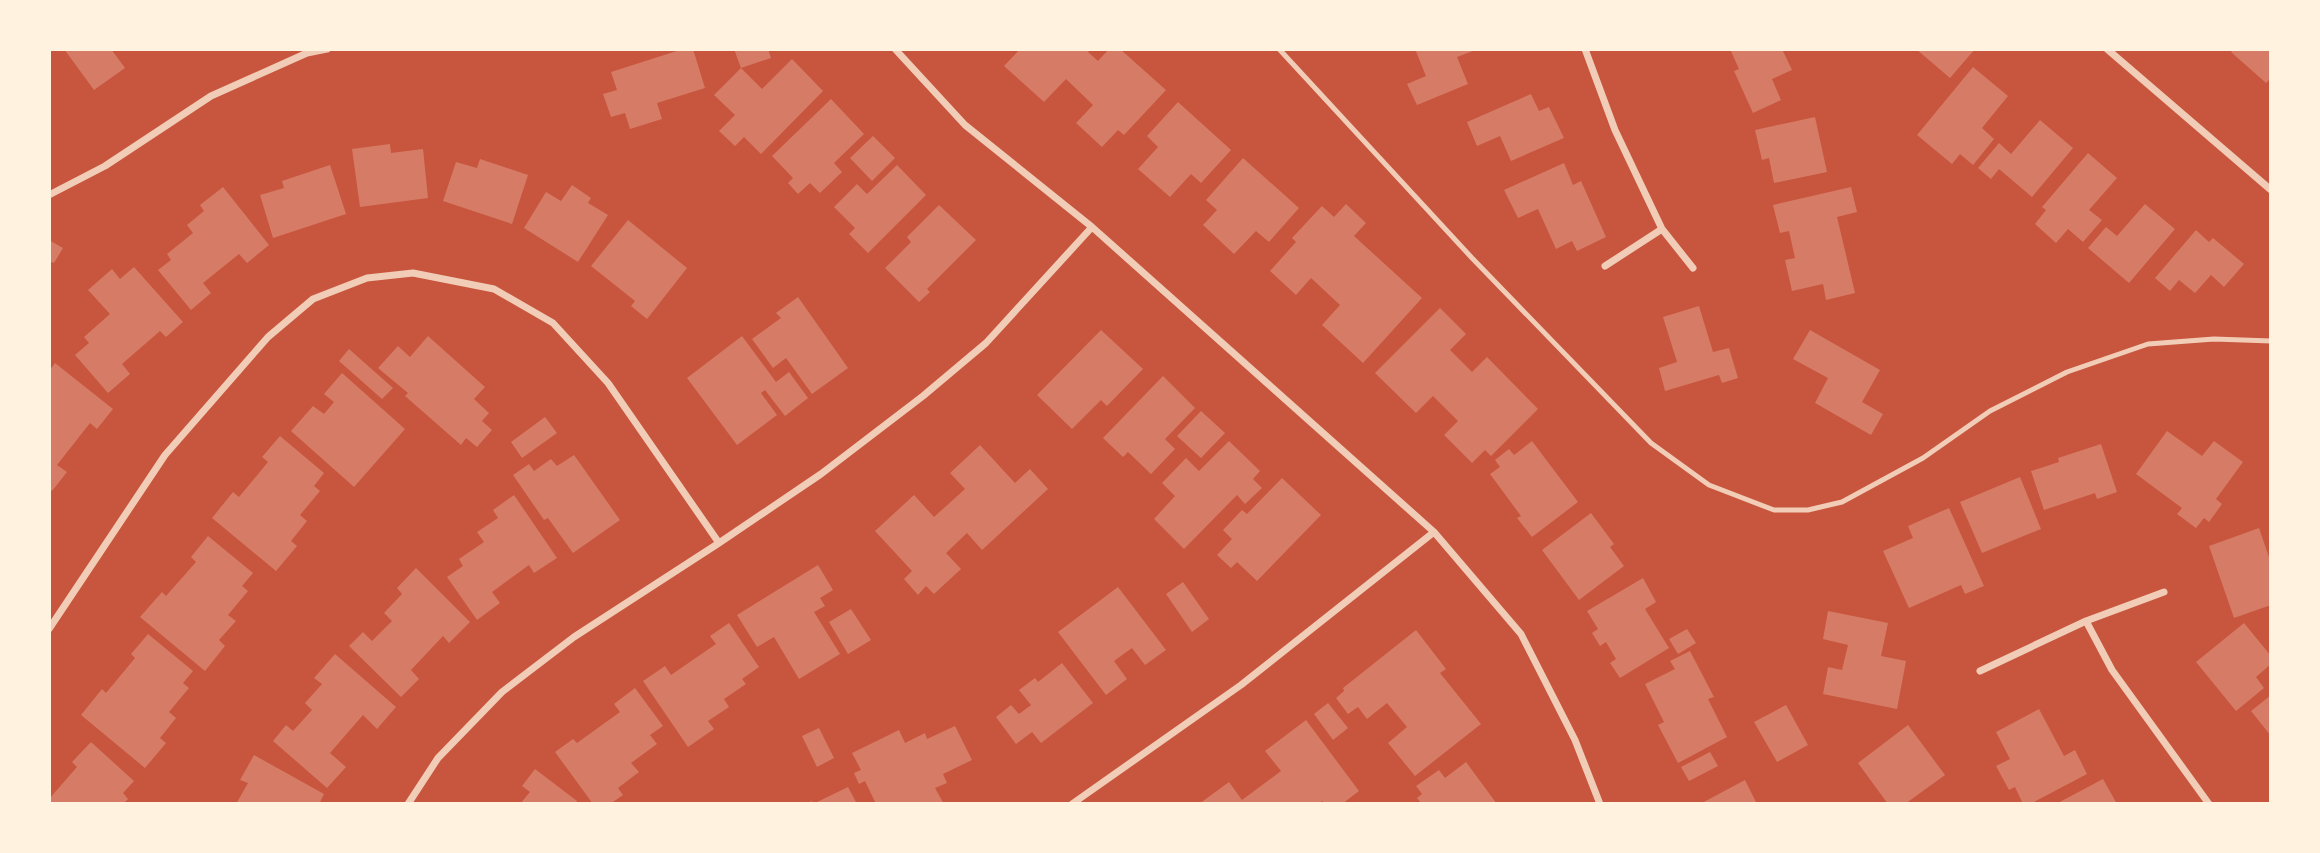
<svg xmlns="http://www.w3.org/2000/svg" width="2320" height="853" viewBox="0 0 2320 853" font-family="Figtree,sans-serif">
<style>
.building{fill:#d67c66}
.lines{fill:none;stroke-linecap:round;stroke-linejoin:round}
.service{stroke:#f1ccb7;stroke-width:5}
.minor{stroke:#f1ccb7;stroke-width:7}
</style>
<rect width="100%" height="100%" fill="#c8553d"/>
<!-- building -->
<path class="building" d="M64,49H111L125,68L94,90Z
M683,49H693L705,88L657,103L662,119L630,129L625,113L611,117L603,94L617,90L611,72Z
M734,49H768L771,58L741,68Z
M1020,49H1091L1088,52L1098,61L1109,49H1120L1166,90L1124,135L1118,130L1102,147L1076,123L1093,105L1066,79L1044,102L1004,66Z
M1415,49H1478L1457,57L1468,84L1417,105L1407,84L1426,76Z
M1730,49H1782L1792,70L1772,79L1781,100L1753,113L1734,71L1739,69Z
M1916,49H1975L1950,78Z
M2234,49H2271V78L2266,83L2231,52Z
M792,59L823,91L761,154L744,137L735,146L719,131L735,115L714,95L741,68L762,89Z
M1973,67L2008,96L1982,128L1994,139L1973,165L1960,154L1952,164L1917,135Z
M1531,94L1539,111L1549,107L1564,138L1511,161L1500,136L1477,146L1467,122Z
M831,99L864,134L834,163L842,172L820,193L810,183L798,194L788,183L793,178L772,156Z
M1178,102L1231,150L1201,183L1191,174L1170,197L1138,169L1158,147L1147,136Z
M1815,117L1827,172L1774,183L1769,158L1762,160L1755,130Z
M2040,120L2073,148L2032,197L1999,169L1991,179L1978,168L1999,143L2011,154Z
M873,136L895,158L872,181L850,158Z
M390,144L391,153L423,149L428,198L360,207L352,149Z
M2088,153L2117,178L2089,210L2102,220L2083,242L2068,229L2056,243L2035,224L2046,210L2042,207Z
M1243,158L1299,208L1269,242L1256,231L1234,254L1203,225L1217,210L1206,200Z
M480,159L528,175L512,224L443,201L456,162L477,168Z
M1564,163L1573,185L1581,181L1606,237L1577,251L1572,241L1556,249L1538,209L1518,218L1504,190Z
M330,165L346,214L273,238L260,195L284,188L282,181Z
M897,165L926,195L868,253L849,234L855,228L834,207L857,184L867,194Z
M572,185L591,198L588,203L608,215L578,262L524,228L546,192L561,201Z
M223,187L269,245L247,263L239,254L203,283L211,293L191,310L158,270L171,260L167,254L193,233L187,225L204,211L200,205Z
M1851,187L1857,212L1837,217L1855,293L1826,300L1823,284L1792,291L1785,260L1795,258L1789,231L1780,233L1773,205Z
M1346,204L1366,223L1354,236L1422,298L1363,363L1322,325L1340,305L1311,278L1296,295L1270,271L1296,242L1292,238L1322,206L1334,217Z
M2145,204L2175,229L2129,283L2088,248L2106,227L2117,236Z
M939,205L976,240L927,289L930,292L919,302L885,268L911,242L907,237Z
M628,220L687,268L647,319L631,306L635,301L591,266Z
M2196,230L2209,242L2213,238L2244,264L2224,287L2211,275L2195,293L2179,280L2170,291L2155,278Z
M49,240L63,248L54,263L49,261Z
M134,267L183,322L166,337L160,331L122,364L130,374L108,393L75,355L89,343L84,337L110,314L88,290L112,269L120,279Z
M798,297L848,368L812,394L786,358L773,368L752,339L781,318L776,313Z
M1699,306L1713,352L1729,348L1738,378L1722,383L1719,375L1665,391L1659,368L1677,362L1663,317Z
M1440,308L1466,334L1450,350L1472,372L1487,357L1538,409L1491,456L1485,450L1472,463L1444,435L1458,421L1433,396L1416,413L1375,373Z
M1101,330L1143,369L1107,406L1101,400L1072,429L1037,395Z
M1810,330L1880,370L1862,402L1883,414L1871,435L1815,403L1828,378L1793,359Z
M428,336L485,387L474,399L489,413L482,421L492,430L477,447L466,438L461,445L405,396L408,393L378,368L398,346L410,357Z
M742,336L776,382L789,372L808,398L785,416L765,390L761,393L777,415L737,445L687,378Z
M349,349L393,388L382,399L339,361Z
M55,363L113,409L97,429L90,423L57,465L67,472L52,491L49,488V371Z
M342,373L405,429L354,487L291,431L313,406L324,414L334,402L324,394Z
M1163,376L1195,408L1165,439L1175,449L1151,474L1128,452L1123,457L1103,438Z
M1201,411L1225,433L1201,458L1177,436Z
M545,417L557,433L522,458L511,442Z
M2167,431L2202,456L2214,441L2243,462L2216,499L2222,504L2209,522L2204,518L2196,528L2177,514L2182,508L2136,474Z
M280,436L324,473L314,486L320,491L300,515L307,521L291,541L297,546L276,571L212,518L233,492L239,497L268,462L262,457Z
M1229,441L1260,471L1253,479L1262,488L1245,504L1237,495L1184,549L1154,519L1175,496L1162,483L1186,458L1199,471Z
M1532,441L1578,502L1532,537L1517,518L1521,516L1490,474L1500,467L1495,460L1509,449L1514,455Z
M2101,444L2117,492L2097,499L2095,493L2044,510L2031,471L2059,462L2058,458Z
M980,445L1015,483L1030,469L1048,489L982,550L967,533L946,553L961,569L934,594L926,586L918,595L904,579L912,571L875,531L914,495L934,517L965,489L950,473Z
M574,455L620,520L573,553L548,518L544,520L513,475L529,464L534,471L551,459L557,466Z
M2020,477L2041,529L1982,553L1960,502Z
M1282,478L1321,515L1257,581L1237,562L1231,568L1217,555L1232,539L1223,530L1242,510L1247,514Z
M514,495L557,558L534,573L529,565L492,592L500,603L477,620L447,577L463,566L459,559L484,542L477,532L498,518L493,510Z
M1949,508L1984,586L1965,594L1961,585L1909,608L1883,551L1913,538L1908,526Z
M1591,513L1614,544L1610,547L1624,566L1579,600L1542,550Z
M2259,528L2271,563V605L2234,618L2209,546Z
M208,536L253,573L242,586L248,591L228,615L236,621L219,640L225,646L205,671L140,617L162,592L166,596L196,562L191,557Z
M818,565L833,590L820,598L825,606L814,612L840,654L799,679L774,637L757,647L737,615Z
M416,568L470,622L449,643L443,636L411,670L419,679L401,697L349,646L363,632L372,641L392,621L384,613L402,594L397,588Z
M1643,578L1656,602L1645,609L1669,648L1620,678L1610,663L1616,659L1606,642L1600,646L1592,633L1598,629L1587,611Z
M1183,582L1209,619L1192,632L1166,594Z
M1118,587L1166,650L1145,665L1132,648L1114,661L1127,679L1106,695L1058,632Z
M851,609L871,640L848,654L829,622Z
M1828,611L1888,623L1881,656L1906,661L1897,709L1823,694L1828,667L1842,670L1848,645L1823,639Z
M729,623L759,667L742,679L746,684L724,699L729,707L708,721L714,729L688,747L643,681L665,666L671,675L716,644L710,636Z
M2244,623L2271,656V664L2256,677L2264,688L2236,711L2196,662Z
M1687,629L1696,643L1678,654L1669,639Z
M1416,630L1446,669L1440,673L1481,724L1415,776L1388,743L1407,727L1387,703L1367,719L1358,707L1348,714L1336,698L1344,691L1343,688Z
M148,634L193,671L183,683L189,688L169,712L176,718L160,738L166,743L145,768L81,715L102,689L106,693L135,658L131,654Z
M1690,651L1714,697L1708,699L1727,737L1678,763L1658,725L1664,722L1645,684L1675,669L1670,661Z
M335,654L396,707L377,729L363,715L330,753L346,767L327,788L273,741L286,725L293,731L312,710L305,703L322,684L314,678Z
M1062,663L1093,703L1041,743L1032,732L1016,744L996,717L1011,705L1019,714L1031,705L1019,690L1035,678L1038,682Z
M635,688L663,726L650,735L657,744L631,763L639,772L618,788L623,795L610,804H593L555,752L573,739L577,743L620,712L614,704Z
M2271,695V736L2251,711Z
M1328,703L1348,728L1333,740L1314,714Z
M1786,705L1808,745L1777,762L1754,722Z
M2039,709L2064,756L2075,750L2087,774L2030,804H2023L2015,787L2009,790L1996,766L2010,759L1996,732Z
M1306,720L1359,791L1342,804H1325L1322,801L1318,804H1199L1229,782L1242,800L1281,771L1265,751Z
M1908,725L1945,775L1905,804H1888L1858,763Z
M955,726L972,760L943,774L947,783L935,788L944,804H890L889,802L876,804L865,781L859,784L854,773L861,770L852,753L899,730L905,743L925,733L927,739Z
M819,728L834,758L817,767L802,736Z
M91,742L134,781L123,793L128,799L123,804H49V799L77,767L72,762Z
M1710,752L1718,766L1689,781L1681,767Z
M254,755L324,794L319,804H236L248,783L240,780Z
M1466,762L1497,804H1422L1417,798L1422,794L1416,786L1439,770L1445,778Z
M535,769L577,801L575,804H520L530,792L522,786Z
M2103,779L2117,804H2056Z
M1745,780L1757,804H1700Z
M848,787L857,804H805L812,801L813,804Z"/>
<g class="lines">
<!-- service -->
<path class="service" d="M1279,49L1472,258L1651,443L1709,485L1774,510H1808L1842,502L1923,458L1990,411L2067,372L2148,344L2214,339L2271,341"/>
<!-- minor -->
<path class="minor" d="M895,49L965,125L1092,227L1434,532L1521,634L1575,740L1600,804
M1585,49L1615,130L1662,229L1693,268
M2107,49L2271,190
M49,195L105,166L211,96L307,53L327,49
M1605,266L1662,229
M2086,621L2112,670L2209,804
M49,629L165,455L268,337L313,299L367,278L413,273L494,289L553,323L608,383L719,543
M1980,671L2086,621L2164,592
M408,804L438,758L502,692L574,637L719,543L821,474L923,396L986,343L1092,227
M1072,804L1241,685L1434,532"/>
</g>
<!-- border -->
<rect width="2320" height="853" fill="none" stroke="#fff3e0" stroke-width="102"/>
</svg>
